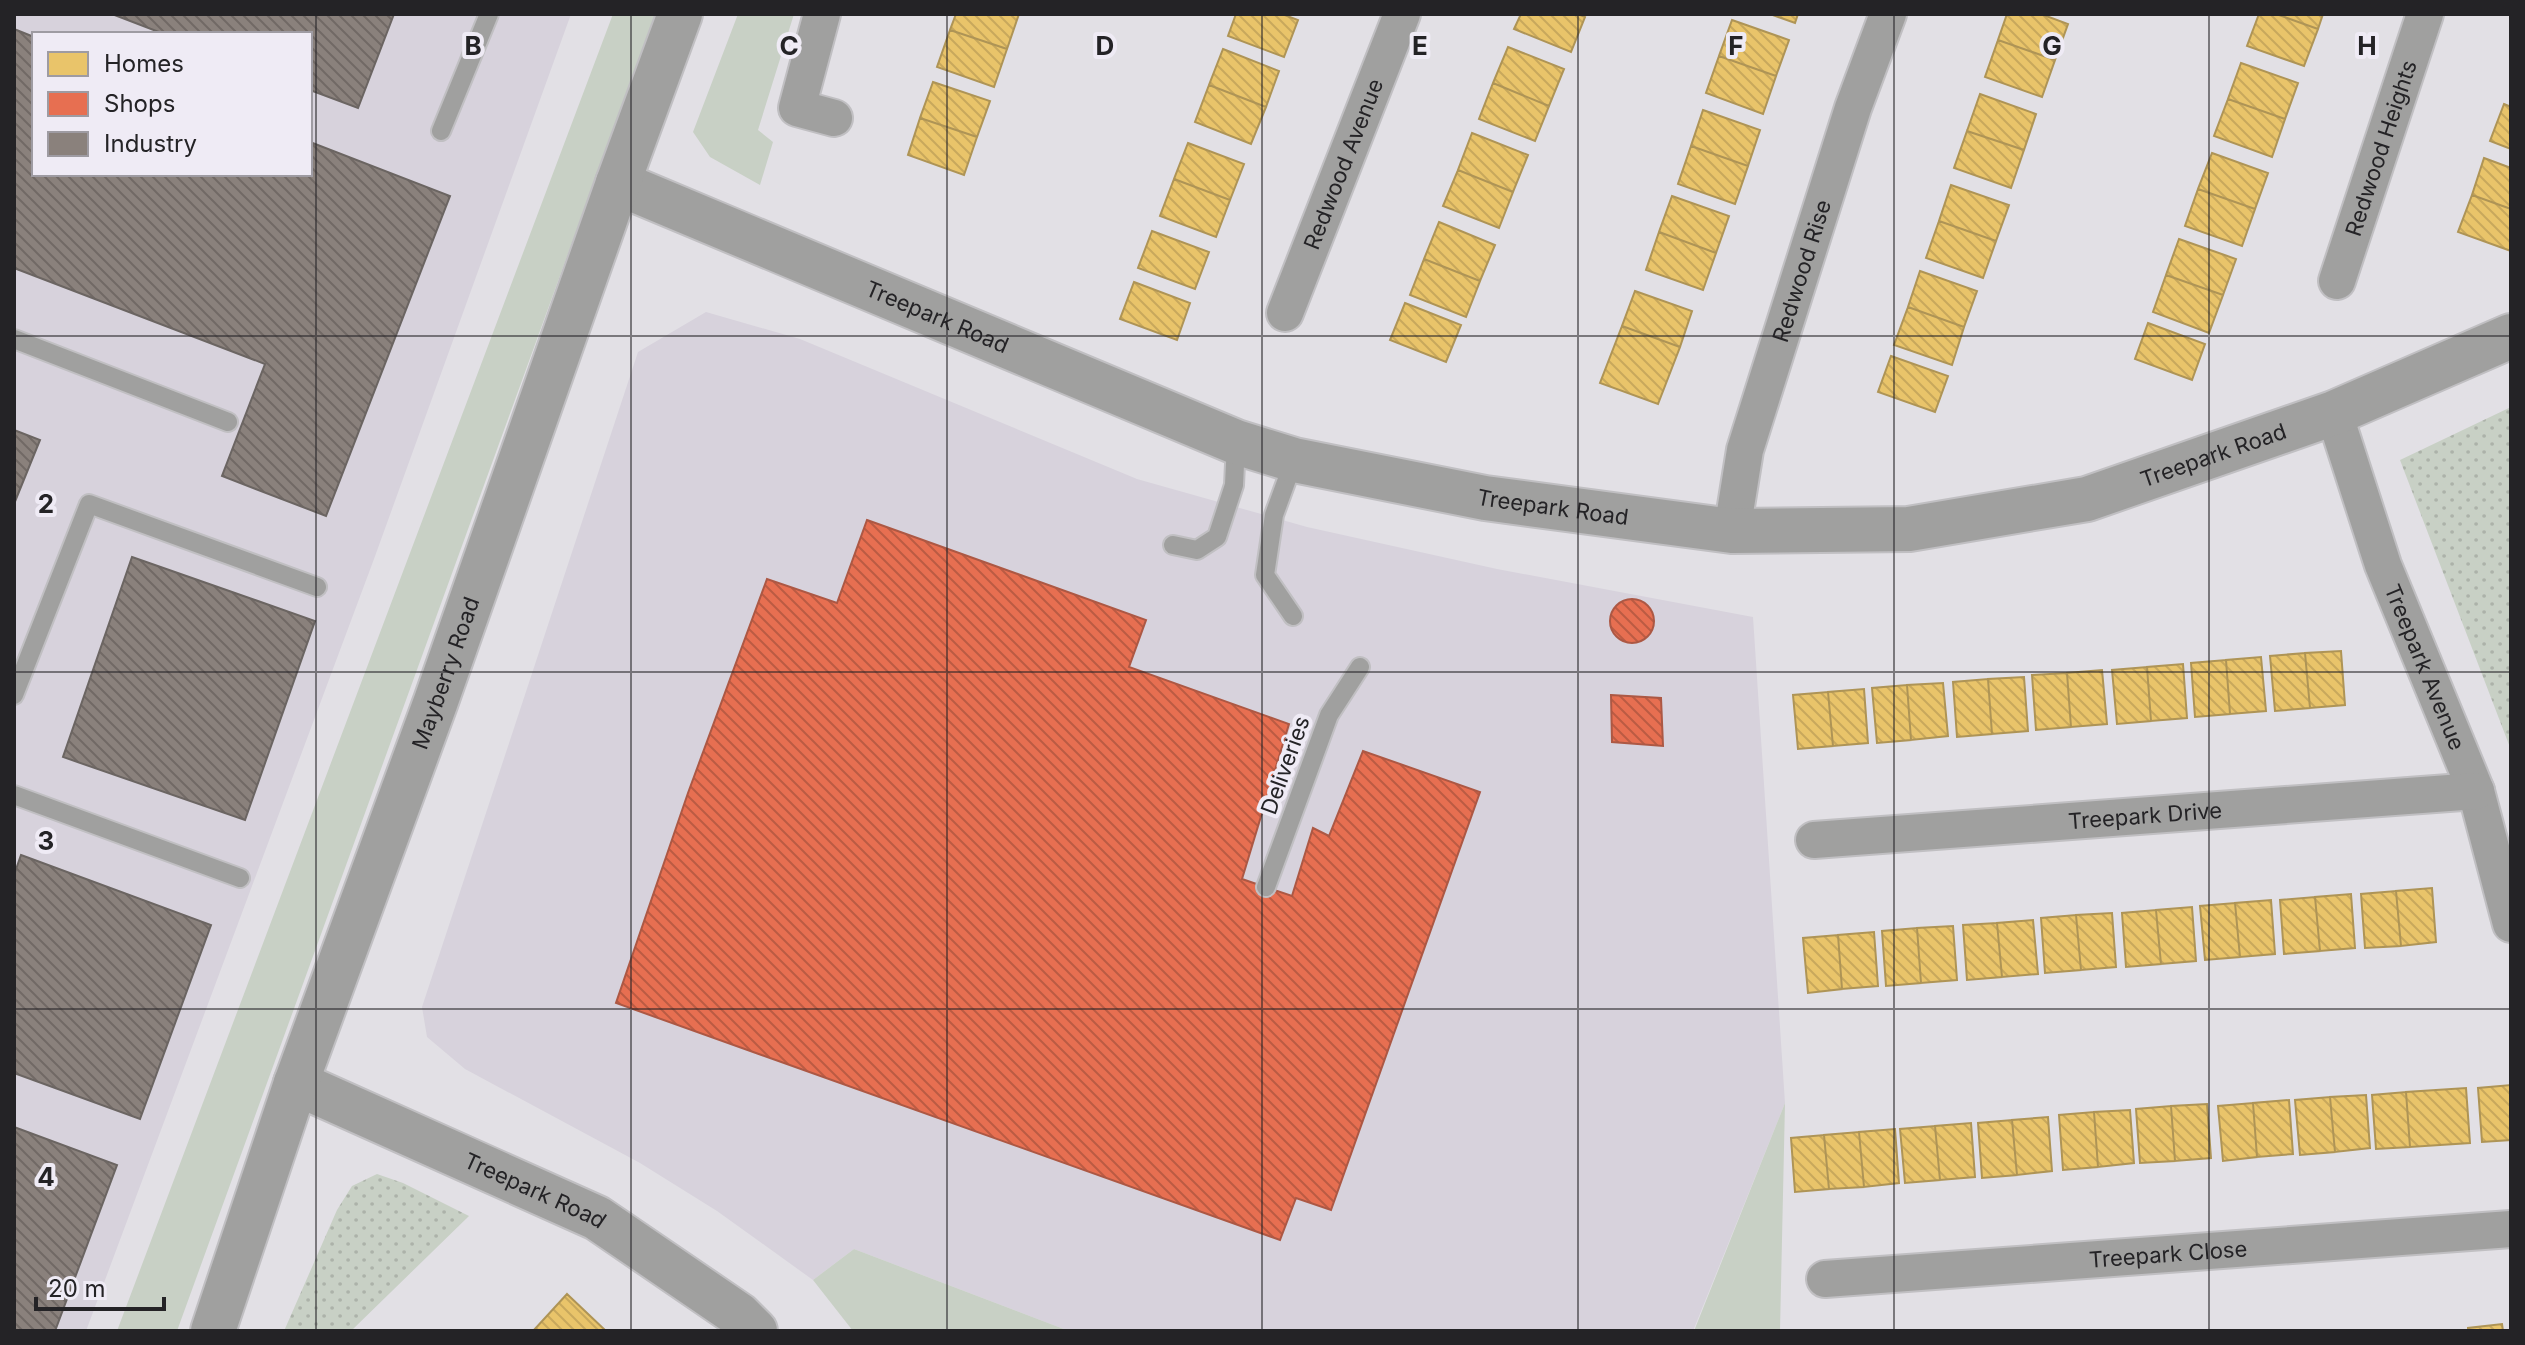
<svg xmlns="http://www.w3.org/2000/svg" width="2525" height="1345" viewBox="0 0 2525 1345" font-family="Inter,sans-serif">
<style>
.built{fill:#d7d2dc;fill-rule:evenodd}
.green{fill:#c8d0c5}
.park{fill:url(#park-dots)}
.homes{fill:url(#homes-back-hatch);stroke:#ae9456;stroke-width:2}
.shops{fill:url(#shops-back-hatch);stroke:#ac5844;stroke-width:2}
.industry{fill:url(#industry-back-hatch);stroke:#6b6562;stroke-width:2}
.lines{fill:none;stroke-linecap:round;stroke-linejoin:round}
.service-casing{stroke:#c0bfc2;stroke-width:22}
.minor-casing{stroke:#c0bfc2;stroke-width:40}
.tertiary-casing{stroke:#c0bfc2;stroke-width:48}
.service{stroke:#a0a09f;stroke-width:18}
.minor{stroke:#a0a09f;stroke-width:36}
.tertiary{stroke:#a0a09f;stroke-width:44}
.grid{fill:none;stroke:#242326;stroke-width:2;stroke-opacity:0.55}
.labels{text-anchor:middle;stroke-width:8;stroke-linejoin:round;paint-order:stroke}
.street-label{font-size:22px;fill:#242326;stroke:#efebf5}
.grid-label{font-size:26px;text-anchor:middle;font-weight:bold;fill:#242326;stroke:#efebf5;stroke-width:8;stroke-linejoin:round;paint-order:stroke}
</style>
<defs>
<pattern id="park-dots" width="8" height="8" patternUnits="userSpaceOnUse" patternTransform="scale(2)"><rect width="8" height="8" fill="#c8d0c5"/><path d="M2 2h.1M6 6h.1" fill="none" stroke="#acb2a9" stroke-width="1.8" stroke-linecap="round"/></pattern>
<pattern id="homes-back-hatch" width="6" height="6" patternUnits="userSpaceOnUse" patternTransform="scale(2)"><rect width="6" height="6" fill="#e9c46a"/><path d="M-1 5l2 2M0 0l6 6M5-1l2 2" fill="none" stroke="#c8a85c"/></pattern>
<pattern id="shops-back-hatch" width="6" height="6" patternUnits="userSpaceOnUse" patternTransform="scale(2)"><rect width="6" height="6" fill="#e76f51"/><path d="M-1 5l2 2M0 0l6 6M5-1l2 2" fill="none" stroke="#bb5b43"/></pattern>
<pattern id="industry-back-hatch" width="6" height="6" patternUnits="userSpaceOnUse" patternTransform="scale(2)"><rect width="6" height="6" fill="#8a817c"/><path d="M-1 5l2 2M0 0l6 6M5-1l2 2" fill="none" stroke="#716965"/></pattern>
</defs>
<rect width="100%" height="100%" fill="#e2e0e5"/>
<!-- built -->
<path class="built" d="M14,14H571L374,559L86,1331H14ZM34,34H310V174H34Z
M706,312L800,339L1137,479L1307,527L1497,569L1753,617L1785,1103L1693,1331H1069L854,1249L813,1280L717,1211L640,1163L465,1069L427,1037L422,1007L638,352Z"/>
<!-- green -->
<path class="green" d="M613,14H655L177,1331H117Z
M738,14H794L758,130L773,142L760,185L710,157L693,132Z
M1785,1103L1780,1331H1694Z
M854,1249L1069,1331H853L813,1280Z"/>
<!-- park -->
<path class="park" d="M2511,407V750L2400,460Z
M377,1174L403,1183L469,1216L351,1331H284L337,1210L352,1186Z"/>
<!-- homes -->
<path class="homes" d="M956,14H1019L1007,49L950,30Z
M1236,14H1282L1298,20L1284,57L1228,36Z
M1521,14H1578L1585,17L1571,52L1514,29Z
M1770,14H1798L1795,23Z
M2007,14H2041L2068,24L2055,60L1998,40Z
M2259,14H2276L2318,29L2304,66L2247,46Z
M2276,14H2323L2318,29Z
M1732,20L1789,40L1776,76L1719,56Z
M950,30L1007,49L994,87L937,67Z
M1998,40L2055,60L2042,97L1985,77Z
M1508,47L1564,69L1549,106L1493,83Z
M1223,49L1279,71L1266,107L1209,85Z
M1719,56L1776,76L1763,114L1706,93Z
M2241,63L2298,83L2285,119L2228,99Z
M933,82L990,101L977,137L920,118Z
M1493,83L1549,106L1535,141L1479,119Z
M1209,85L1266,107L1251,144L1195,122Z
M1980,94L2036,114L2024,150L1967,131Z
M2228,99L2285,119L2272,157L2214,136Z
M2504,104L2511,107V149L2490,141Z
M1703,110L1760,130L1748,166L1691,146Z
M920,118L977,137L964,175L908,155Z
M1967,131L2024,150L2011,188L1954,168Z
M1472,133L1528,155L1513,192L1458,170Z
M1188,143L1244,164L1230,200L1174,179Z
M1691,146L1748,166L1735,204L1678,184Z
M2212,153L2268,173L2255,209L2198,189Z
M2484,158L2511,168V209L2472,195Z
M1458,170L1513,192L1499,228L1443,206Z
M1174,179L1230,200L1216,237L1160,216Z
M1951,185L2009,205L1996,241L1939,221Z
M2198,189L2255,209L2242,246L2185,226Z
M2472,195L2511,209V251L2458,232Z
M1672,196L1729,216L1716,253L1659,232Z
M1939,221L1996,241L1983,278L1926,258Z
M1439,222L1495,245L1480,281L1424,259Z
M1152,231L1209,252L1195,289L1138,268Z
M1659,232L1716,253L1703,290L1646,270Z
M2179,239L2236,259L2223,295L2166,275Z
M1424,259L1480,281L1466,317L1410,295Z
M1920,271L1977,291L1964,327L1908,307Z
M2166,275L2223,295L2209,333L2153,312Z
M1134,282L1190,303L1177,340L1120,319Z
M1635,291L1692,311L1680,347L1622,326Z
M1405,303L1461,325L1446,362L1390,340Z
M1908,307L1964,327L1952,365L1894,345Z
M2148,323L2205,344L2192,380L2135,359Z
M1622,326L1680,347L1658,404L1600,383Z
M1891,356L1948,376L1935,412L1878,392Z
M2341,651L2345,705L2310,708L2305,653Z
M2305,653L2310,708L2275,711L2270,656Z
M2261,657L2266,711L2230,714L2226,660Z
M2226,660L2230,714L2195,717L2191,663Z
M2183,664L2187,718L2151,721L2147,667Z
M2147,667L2151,721L2117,724L2112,670Z
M2102,670L2107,724L2071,727L2067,673Z
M2067,673L2071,727L2036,730L2032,675Z
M2024,677L2028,731L1992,734L1988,679Z
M1988,679L1992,734L1957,737L1953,682Z
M1943,683L1948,736L1911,740L1907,685Z
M1907,685L1911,740L1877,743L1872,688Z
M1864,689L1868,743L1833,746L1828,692Z
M1828,692L1833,746L1798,749L1793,695Z
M2432,888L2436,942L2401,946L2396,891Z
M2396,891L2401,946L2365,948L2361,894Z
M2351,894L2355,948L2320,951L2315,897Z
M2315,897L2320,951L2284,954L2280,900Z
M2271,900L2275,954L2240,957L2235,903Z
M2235,903L2240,957L2205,960L2200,906Z
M2192,907L2196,961L2161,964L2156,910Z
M2156,910L2161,964L2126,967L2122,913Z
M2112,913L2116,967L2081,970L2076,915Z
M2076,915L2081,970L2045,973L2041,918Z
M2033,920L2038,974L2002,977L1997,923Z
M1997,923L2002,977L1967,980L1963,925Z
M1953,926L1957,980L1921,983L1917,928Z
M1917,928L1921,983L1886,986L1882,931Z
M1874,932L1878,986L1842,989L1838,935Z
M1838,935L1842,989L1808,993L1803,938Z
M2511,1085V1140L2482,1142L2478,1088Z
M2466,1088L2470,1143L2410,1147L2406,1092Z
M2406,1092L2410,1147L2376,1149L2372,1095Z
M2366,1095L2370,1148L2335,1152L2330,1097Z
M2330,1097L2335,1152L2300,1155L2295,1100Z
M2289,1100L2293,1154L2257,1157L2253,1103Z
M2253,1103L2257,1157L2223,1161L2218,1106Z
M2207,1104L2211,1158L2175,1161L2171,1106Z
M2171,1106L2175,1161L2140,1163L2136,1109Z
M2130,1110L2134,1163L2098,1167L2094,1112Z
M2094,1112L2098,1167L2063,1170L2059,1115Z
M2048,1117L2052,1171L2017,1175L2012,1120Z
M2012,1120L2017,1175L1982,1178L1978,1123Z
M1971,1123L1975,1177L1940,1180L1935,1126Z
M1935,1126L1940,1180L1905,1183L1900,1129Z
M1895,1129L1899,1183L1864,1187L1859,1132Z
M1859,1132L1864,1187L1829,1189L1824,1135Z
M1824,1135L1829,1189L1795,1192L1791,1138Z
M567,1294L606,1331H533Z
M2502,1324L2503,1331H2468V1328Z"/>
<!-- shops -->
<path class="shops" d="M867,520L1146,620L1129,667L1289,724L1242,879L1292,896L1313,828L1329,836L1363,751L1480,792L1331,1210L1296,1198L1280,1240L616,1003L688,793L767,579L837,603Z
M1610 621a22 22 0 1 1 44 0a22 22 0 1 1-44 0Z
M1611,695L1661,698L1663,746L1612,742Z"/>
<!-- industry -->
<path class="industry" d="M112,14H394L358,108L310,90V34H164Z
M14,29L34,37V174H310V142L450,196L326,516L222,476L265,364L14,268Z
M14,430L40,440L14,504Z
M132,557L315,621L245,820L63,757Z
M21,855L211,925L140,1119L14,1073V875Z
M14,1127L117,1165L55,1331H14Z"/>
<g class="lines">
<defs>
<path id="service" d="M441,131L489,14
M14,339L228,422
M1173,545L1197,550L1217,537L1234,485L1236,443
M1293,616L1265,575L1274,515L1294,460
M14,695L89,504L317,587
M14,795L240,878
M1266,887L1329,715L1360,667"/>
<g id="minor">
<path d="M822,14L797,108L834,118"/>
<path id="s1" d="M2337,281L2425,14"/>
<path id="s2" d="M1285,313L1402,14"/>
<path id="s3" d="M2334,413L2383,565L2476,791L2511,924"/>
<path id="s4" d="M1732,531L1745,450L1853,108L1888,14"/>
<path id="s5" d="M1814,840L2476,791"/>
<path id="s6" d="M1825,1279L2511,1229"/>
</g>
<g id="tertiary">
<path id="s7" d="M618,183L1236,442L1294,460L1485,498L1732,531L1909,529L2087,499L2334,413L2511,336"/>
<path id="s8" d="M296,1083L597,1218L739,1315L755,1331"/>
<path id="s9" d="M213,1331L296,1083L436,701L618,183L680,14"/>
</g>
</defs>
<!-- service casing -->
<use href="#service" class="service-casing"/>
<!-- minor casing -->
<use href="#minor" class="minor-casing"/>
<!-- tertiary casing -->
<use href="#tertiary" class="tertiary-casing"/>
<!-- service -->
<use href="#service" class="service"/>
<!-- minor -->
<use href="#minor" class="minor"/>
<!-- tertiary -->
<use href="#tertiary" class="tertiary"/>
</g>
<!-- grid -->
<path class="grid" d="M316,14V1331M631,14V1331M947,14V1331M1262,14V1331M1578,14V1331M1894,14V1331M2209,14V1331M14,336H2511M14,672H2511M14,1009H2511"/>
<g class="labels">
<!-- street labels -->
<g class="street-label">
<text dy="8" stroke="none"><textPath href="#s1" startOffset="140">Redwood Heights</textPath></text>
<text dy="8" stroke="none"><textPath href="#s2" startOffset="160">Redwood Avenue</textPath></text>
<text dy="8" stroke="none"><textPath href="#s4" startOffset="270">Redwood Rise</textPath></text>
<text dy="8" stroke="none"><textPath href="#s7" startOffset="346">Treepark Road</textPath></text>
<text dy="8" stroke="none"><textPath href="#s7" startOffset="1666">Treepark Road</textPath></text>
<text dy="8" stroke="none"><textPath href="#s7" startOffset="994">Treepark Road</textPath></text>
<text dy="8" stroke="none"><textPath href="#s3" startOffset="270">Treepark Avenue</textPath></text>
<text dy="8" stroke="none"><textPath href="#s9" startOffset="698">Mayberry Road</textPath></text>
<text transform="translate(1285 765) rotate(-70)" y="8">Deliveries</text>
<text dy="8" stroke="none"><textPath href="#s5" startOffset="332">Treepark Drive</textPath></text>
<text dy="8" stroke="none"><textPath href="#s8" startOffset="262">Treepark Road</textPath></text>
<text dy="8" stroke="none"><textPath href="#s6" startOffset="344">Treepark Close</textPath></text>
</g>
</g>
<g class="grid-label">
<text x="473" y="55">B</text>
<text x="789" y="55">C</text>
<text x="1105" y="55">D</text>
<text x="1420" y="55">E</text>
<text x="1736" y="55">F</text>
<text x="2052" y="55">G</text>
<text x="2367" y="55">H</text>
<text x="46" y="513">2</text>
<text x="46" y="850">3</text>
<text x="46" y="1186">4</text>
</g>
<!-- border -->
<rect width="2525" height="1345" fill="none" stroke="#242326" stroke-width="32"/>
<!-- legend -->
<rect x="32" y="32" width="280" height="144" fill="#efebf5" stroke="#9e9ba2" stroke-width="2"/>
<rect x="48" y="52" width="40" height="24" fill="#e9c46a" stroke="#9e9ba2" stroke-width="2"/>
<text x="104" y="72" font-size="24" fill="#242326">Homes</text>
<rect x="48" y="92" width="40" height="24" fill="#e76f51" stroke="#9e9ba2" stroke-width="2"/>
<text x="104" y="112" font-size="24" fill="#242326">Shops</text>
<rect x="48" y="132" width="40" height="24" fill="#8a817c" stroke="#9e9ba2" stroke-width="2"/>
<text x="104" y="152" font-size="24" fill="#242326">Industry</text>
<!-- scale -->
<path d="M36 1297v12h128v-12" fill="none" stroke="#242326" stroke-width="4"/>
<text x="48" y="1297" font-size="24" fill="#242326" stroke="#efebf5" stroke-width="6" paint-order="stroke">20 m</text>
</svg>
